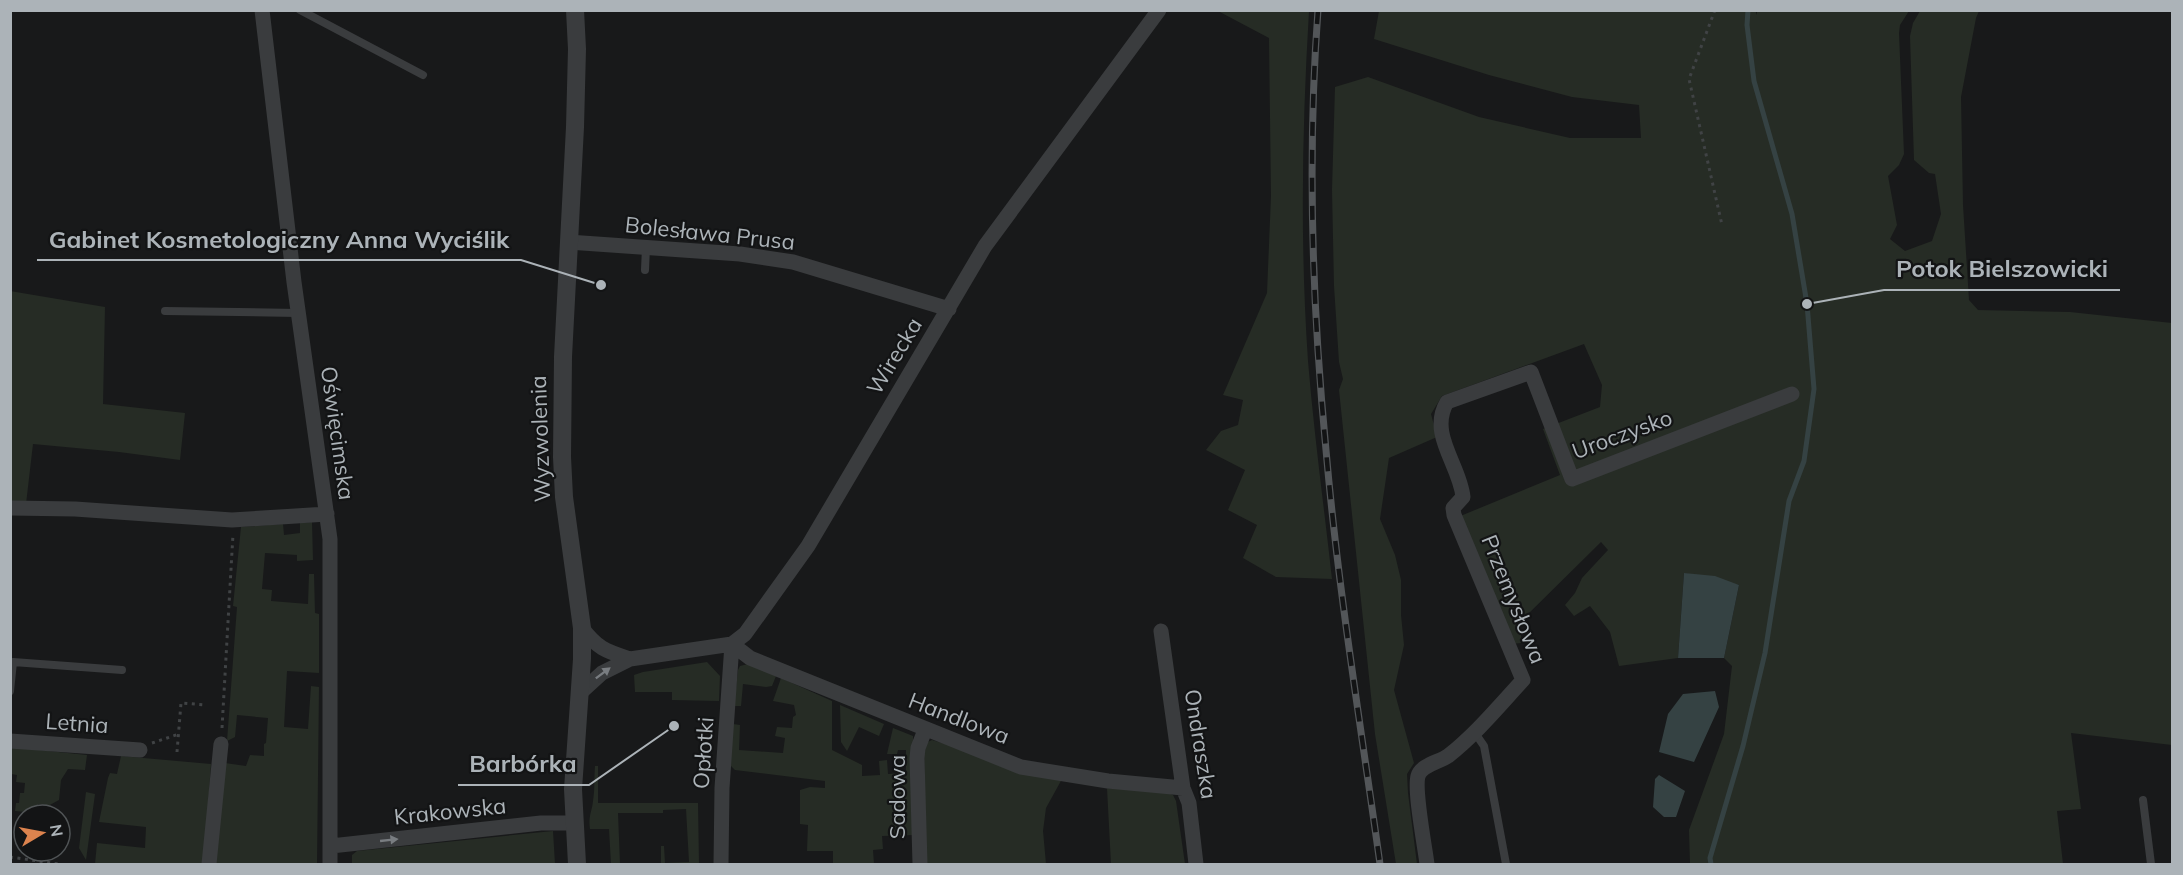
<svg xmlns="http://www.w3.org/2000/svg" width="2183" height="875" viewBox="0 0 2183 875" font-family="Mulish,sans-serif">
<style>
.green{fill:#262c25}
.water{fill:#354243}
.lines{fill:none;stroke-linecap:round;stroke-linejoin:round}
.stream{stroke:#354243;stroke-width:5}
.path{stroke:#404345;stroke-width:3;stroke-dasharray:3 4.5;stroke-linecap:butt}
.service{stroke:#3a3c3e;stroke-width:8}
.minor{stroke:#3a3c3e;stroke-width:15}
.tertiary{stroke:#3a3c3e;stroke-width:18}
.rail-casing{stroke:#535659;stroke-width:7}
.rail{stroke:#131415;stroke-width:4.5;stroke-dasharray:14;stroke-linecap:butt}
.oneway{fill:#797d81}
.labels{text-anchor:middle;stroke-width:4.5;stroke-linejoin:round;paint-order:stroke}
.street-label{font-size:22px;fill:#acb3b8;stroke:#131415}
.leader{fill:none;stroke:#acb3b8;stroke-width:2}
.callout-dot{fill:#acb3b8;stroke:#131415;stroke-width:2}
.callout-label{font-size:24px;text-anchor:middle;font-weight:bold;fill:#acb3b8;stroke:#131415;stroke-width:4.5;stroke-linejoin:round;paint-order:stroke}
</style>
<rect width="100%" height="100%" fill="#18191a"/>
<!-- green -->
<path class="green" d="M1755,10L1757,15V10L1909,11L1900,25L1899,33L1904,154L1899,165L1888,176L1897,225L1890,239L1905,251L1932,241L1941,214L1935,174L1929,173L1914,160L1910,36L1913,23L1920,11H1979L1976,18L1961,97L1963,205L1969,300L1978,310L2070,312L2172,323V745L2071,733L2081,809L2057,811L2063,864H1690L1689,830L1724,734L1732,666L1724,658L1739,585L1684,573L1678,658L1619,666L1610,632L1590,606L1574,616L1565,605L1575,593L1582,578L1608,550L1601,542L1521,621V643L1512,644L1458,517L1560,475L1543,429L1600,407L1602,385L1584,344L1442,396L1431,414L1437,437L1389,458L1380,519L1395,555L1401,580V615L1404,645L1394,690L1414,763L1407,774L1408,793L1417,864H1396L1375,734L1339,390L1343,379L1339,362L1334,286L1332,190L1335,87L1368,77L1479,117L1570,138H1641L1639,105L1572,97L1489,75L1374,39L1379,11Z
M1218,11H1309C1302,127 1300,245 1308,361C1314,434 1324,507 1332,579L1276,577L1243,558L1257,525L1228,510L1245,470L1206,450L1221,431L1238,425L1243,400L1223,395L1267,293L1271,196L1269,38Z
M10,291L105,307L103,404L185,413L180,460L119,452L33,444L26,504L11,503Z
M312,522L313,560L297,561V555L265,553L262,589L272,590L271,601L308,604L309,574H314L315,613L319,614V673L287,671L284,727L308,729L311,686L319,687L317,864H214L225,763L246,766L250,755L264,756V744L266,743L268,718L237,715L235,737L227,741L237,607L233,606L241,527L283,524L284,535L300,533V523Z
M707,662L720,676L719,701L672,700V692H635L634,675L643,672Z
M748,664L776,676L772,686L766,687L743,684L741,706H734L738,670L740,666Z
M781,678L832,701V750L862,765V776L880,775L879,761L887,760L888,774L906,773V750H898L897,754H887L893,728L913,736L915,835L882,836L883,849L873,850L874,864H833V851H807L808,825L800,824V790L810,787L825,788V781L735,770L729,764L733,724L740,725L739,750L783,753L785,738L775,736L777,727L792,728L793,717L796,715L794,705L773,701Z
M840,705L884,724L879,736L859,727L847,751L841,742Z
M932,740L1062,779L1046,808L1043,831L1046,864H926L924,748L928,742Z
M10,747L87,755L85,770L68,769L61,780L59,800L46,807V805L38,804L37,813L15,811L16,803H19L20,793H24L25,783L16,782L17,775L11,774Z
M121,756L211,764L204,864H95L97,843L145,848L146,827L99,822L108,778L110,773L117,774Z
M595,766H598V803H698L699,864H661V846H664L665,863L689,862L686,809L663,810V813H618L620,864H611L609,829H590C588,817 592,811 593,801C595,789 594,778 595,766Z
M1107,788L1166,792L1173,795L1176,801L1185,864H1111Z
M86,792L95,794L86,860L79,848Z
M553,831L555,864H352V855L357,851Z"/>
<!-- water -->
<path class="water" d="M1684,573L1715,576L1739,585L1724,658H1678Z
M1715,691L1719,707L1694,762L1659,752L1668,714L1683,694Z
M1659,775L1685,791L1676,817H1664L1653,807L1655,779Z"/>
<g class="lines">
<!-- stream -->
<path class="stream" d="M1711,864L1710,858L1743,746L1765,653L1789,501L1804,461L1814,389L1807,304L1792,214L1754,81L1747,25L1748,10"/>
<!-- path -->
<path class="path" d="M1715,10L1689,79L1722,225
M222,728L233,534
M152,743L179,734
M177,752L181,703L206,705
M10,857L59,864"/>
<!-- service -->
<path class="service" d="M300,10L423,75
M645,270L646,247
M165,311L298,313
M10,691L13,662L122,670
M1475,733L1484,746L1506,864
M2143,800L2151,864"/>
<!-- minor -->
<path class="minor" d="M262,10L294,282L330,539V864
M568,242L740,254L793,262L949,309
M10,508L75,509L232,520L327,514
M582,628C598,649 606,651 630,659
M1161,631L1183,788L1189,803L1196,864
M732,644L750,658L1021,767L1108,781L1183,788
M579,694L602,673L630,659L732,644L745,634L808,546L985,246L1159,10
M10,741L140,750
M331,846L541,823H574
M209,864L221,744
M721,864L722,788L732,644
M920,864L917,758L918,748L925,730
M1427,864C1425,847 1414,791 1418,776C1421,765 1439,762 1448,756C1476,734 1499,706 1523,680L1454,515L1453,508L1463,497C1460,465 1428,434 1447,402L1531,372L1572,479L1792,394"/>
<!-- tertiary -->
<path class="tertiary" d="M575,10L577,49L575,127L563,357L562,457L564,497L582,628V659L573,789L577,864"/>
<defs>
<path id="rail" d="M1318,10C1307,157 1312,304 1326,450C1338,589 1361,727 1380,864"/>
</defs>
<!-- rail casing -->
<use href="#rail" class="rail-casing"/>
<!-- rail -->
<use href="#rail" class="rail"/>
</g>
<!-- one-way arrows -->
<defs><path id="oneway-solid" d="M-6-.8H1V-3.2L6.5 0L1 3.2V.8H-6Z" transform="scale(1.5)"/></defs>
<g class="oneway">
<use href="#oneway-solid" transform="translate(603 673) rotate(-37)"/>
<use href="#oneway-solid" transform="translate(389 840) rotate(-6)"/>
</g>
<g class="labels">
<!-- street labels -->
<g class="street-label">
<text transform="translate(710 233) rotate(6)" y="8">Bolesława Prusa</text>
<text transform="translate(894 356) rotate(-59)" y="8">Wirecka</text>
<text transform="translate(338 433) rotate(82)" y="8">Oświęcimska</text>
<text transform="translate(1622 434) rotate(-20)" y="8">Uroczysko</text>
<text transform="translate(540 439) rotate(-92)" y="8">Wyzwolenia</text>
<text transform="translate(1514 599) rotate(68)" y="8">Przemysłowa</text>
<text transform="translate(959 718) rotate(21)" y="8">Handlowa</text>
<text transform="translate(77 723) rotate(4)" y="8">Letnia</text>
<text transform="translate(1201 744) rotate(81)" y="8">Ondraszka</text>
<text transform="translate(703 753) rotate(-86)" y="8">Opłotki</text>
<text transform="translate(897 797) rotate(-90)" y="8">Sadowa</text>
<text transform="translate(450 811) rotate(-6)" y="8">Krakowska</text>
</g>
</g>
<!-- callouts -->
<path class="leader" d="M601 285L521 260H37M1807 304L1884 290H2120M674 726L589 785H458"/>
<g class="callout-dot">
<circle cx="601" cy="285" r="6"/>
<circle cx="1807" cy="304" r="6"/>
<circle cx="674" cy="726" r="6"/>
</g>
<g class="callout-label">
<text x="279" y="248">Gabinet Kosmetologiczny Anna Wyciślik</text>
<text x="2002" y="277">Potok Bielszowicki</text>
<text x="523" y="772">Barbórka</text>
</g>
<!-- border -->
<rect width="2183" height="875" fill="none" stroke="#acb3b8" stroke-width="24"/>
<!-- north arrow -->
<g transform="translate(42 833) rotate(80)"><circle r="28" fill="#131415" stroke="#505456" stroke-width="1.5"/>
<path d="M0-4.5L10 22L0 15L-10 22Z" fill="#dc834e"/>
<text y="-9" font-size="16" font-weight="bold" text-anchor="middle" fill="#acb3b8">N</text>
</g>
</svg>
